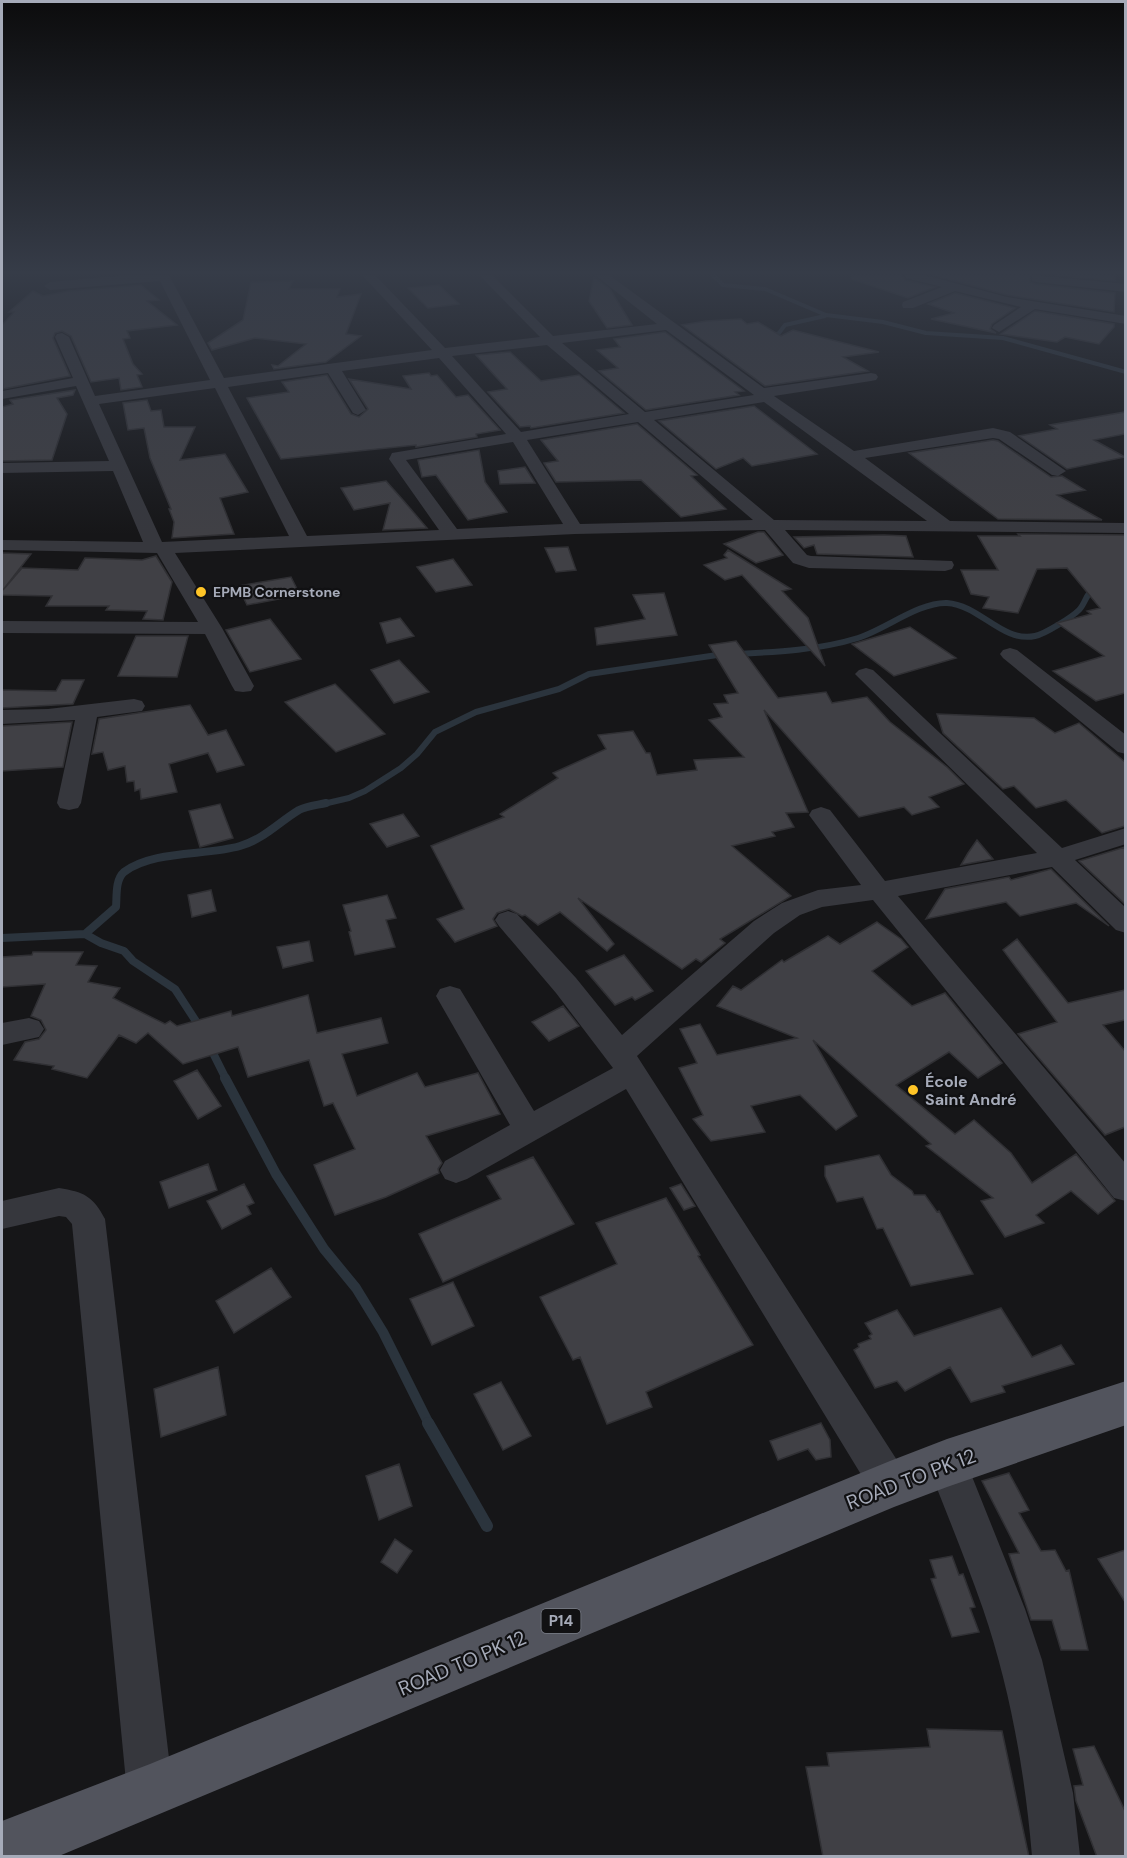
<svg xmlns="http://www.w3.org/2000/svg" width="1127" height="1858" viewBox="0 0 1127 1858" font-family="'DM Sans',sans-serif">
<style>
.lines{fill:none;stroke-linecap:round;stroke-linejoin:round}
.stream-far4{stroke:#2b343d;stroke-width:4}
.stream-far3{stroke:#2b343d;stroke-width:6}
.stream-far2{stroke:#2b343d;stroke-width:8}
.stream-far1{stroke:#2b343d;stroke-width:10}
.stream{stroke:#2b343d;stroke-width:12}
.building{fill:#404045;stroke:#303034;stroke-width:1.5}
.street{fill:#36373d;fill-rule:evenodd}
.primary{fill:#52545d;fill-rule:evenodd}
.poi-dot{fill:#ffc527;stroke:#111113;stroke-width:2}
.labels{text-anchor:middle;stroke-width:4.5;stroke-linejoin:round;paint-order:stroke}
.far-poi-label{font-size:14px;font-weight:bold;fill:#a6abb9;stroke:#111113;text-anchor:start}
.shield{fill:#111113;stroke:#797d87;stroke-width:1.5}
.shield-label{font-size:15px;font-weight:bold;fill:#a6abb9}
.poi-label{font-size:16px;font-weight:bold;fill:#a6abb9;stroke:#111113;text-anchor:start}
.near-street-label{font-size:20px;fill:#a6abb9;stroke:#111113}
</style>
<rect width="100%" height="100%" fill="#161618"/>
<g class="lines">
<!-- stream-far4 -->
<path class="stream-far4" d="M713,275L723,285L765,289L826,315L883,322L926,333L1003,338L1126,372
M769,338L779,333L785,325L825,316"/>
<!-- stream-far3 -->
<path class="stream-far3" d="M736,654C777,652 819,650 858,638C886,629 919,602 947,603C980,605 1002,643 1035,636C1045,634 1072,617 1079,610C1085,604 1086,594 1094,588
M319,805L349,798L365,791L401,768L417,754L435,732L476,712L559,689L589,674L724,654"/>
<!-- stream-far2 -->
<path class="stream-far2" d="M85,934L101,943L124,951L133,961L175,989L201,1029
M2,938L85,934L116,907C117,896 115,880 124,872C153,850 206,856 240,846C264,839 279,822 299,810C307,806 318,805 326,803
M209,1045L226,1079"/>
<!-- stream-far1 -->
<path class="stream-far1" d="M225,1078L276,1174L324,1249L356,1288L383,1332L429,1424"/>
<!-- stream -->
<path class="stream" d="M428,1423L487,1526"/>
</g>
<!-- building -->
<path class="building" d="M852,275H902L905,280L935,287L908,298L851,279Z
M933,275H1030V282L1035,284L1115,293L1114,312L1007,295Z
M1055,275H1115V281Z
M594,277L610,289L632,325L607,328L589,301Z
M293,281L289,289H340L337,297L361,294L346,334L361,336L326,362L274,369L272,365L278,366L306,344L255,338L212,350L208,343L243,320L251,282Z
M141,285L159,300L147,301L177,325L127,331L130,338L123,339L133,364L142,374L137,375L142,387L121,390L119,378L91,382L71,336L62,331L55,333L53,338L70,376L3,389L2,325L14,312H9L33,291L43,296L69,291Z
M439,285L459,304L428,308L408,288Z
M955,293L1015,308L992,324L990,329L996,333L931,319L954,313L928,304Z
M1035,311L1114,324V327L1099,344L1065,337L1057,342L1001,334Z
M741,319L747,324L758,322L781,336L793,330L879,352L843,357L868,371L765,386L682,325L706,321Z
M665,332L744,391L735,392L739,395L646,410L599,371L618,368L597,350L620,347L614,339Z
M510,352L541,381L579,375L624,413L531,428L530,426L520,427L488,392L507,389L476,355Z
M429,373L431,376L437,375L456,397L468,395L500,430L476,434L477,437L416,447V445L281,459L247,398L289,392L282,382L327,375L351,414L359,417L368,409L349,379L411,389L403,376Z
M75,390L73,395L57,398L67,414L52,460L2,461V407L13,404L10,400Z
M147,400L151,411L161,410L164,427H195L180,460L225,454L248,492L220,498L234,534L172,538L174,522L169,509H171L150,458L144,428L128,430L123,403Z
M754,406L817,454L752,466L743,458L716,469L659,421Z
M1125,412V434L1094,440L1125,457L1067,469L1019,436L1057,429L1050,425Z
M637,424L697,475L691,476L726,509L681,517L641,480L556,482L544,463L558,461L541,440Z
M993,440L998,441L1051,477L1062,476L1085,490L1057,495L1102,520L998,519L909,453Z
M479,450L485,482L507,512L468,520L436,475L422,477L418,460Z
M525,467L535,483L500,484L498,471Z
M386,481L403,500L427,528L383,530L390,503L354,510L341,488Z
M758,532H764L783,555L756,563L724,544Z
M1018,534L1125,535V693L1096,701L1053,671L1104,656L1057,623L1091,614L1087,611L1100,608L1067,568L1037,569L1018,613L983,608L989,597L971,594L961,570H998L978,536H1020Z
M884,535L906,536L913,557L817,554L814,545L804,548L794,537Z
M568,547L576,570L556,572L545,548Z
M728,550L791,589L782,591L808,618L825,666L742,575L725,580L704,565L727,558L724,555Z
M2,553L31,554L3,590L22,568L78,570L85,558L142,560L156,556L172,582L163,620L143,619L147,611L106,610L109,606H46L52,596L2,595Z
M453,559L472,585L436,592L417,567Z
M291,577L300,595L247,605L238,586Z
M664,593L677,635L597,645L595,628L645,619L633,595Z
M400,618L414,636L387,643L380,623Z
M270,619L301,659L250,672L226,630Z
M910,627L956,658L894,676L852,644Z
M136,636H188L177,677L118,676Z
M736,641L778,698L826,692L832,703L867,697L890,722L947,767L964,784L929,797L939,807L912,815L904,807L859,817L764,710L808,812L786,813L794,827L772,832L775,836L732,846L791,896L720,939L725,943L701,962L696,959L682,969L578,898L614,944L607,951L560,912L538,925L525,915L522,916L509,909L497,913L493,919L497,926L455,942L437,919L464,909L431,846L504,817L500,814L558,778L553,773L606,749L598,735L633,731L646,753H650L657,775L697,770L694,760L744,757L709,720L722,717L714,704L728,703L724,695L738,693L709,645Z
M399,660L429,692L394,703L371,670Z
M62,680H84L73,704L2,708V690L56,691Z
M335,684L385,734L336,752L285,702Z
M190,705L208,735L226,730L244,765L217,772L208,753L169,764L177,792L141,799L140,789L135,791L134,781L127,782L125,766L108,770L103,752L92,754L99,719Z
M937,714L1034,718L1055,733L1079,723L1125,762V826L1102,833L1066,800L1036,808L1014,786L1003,789L943,733Z
M72,722L63,767L2,771V726Z
M220,804L233,838L200,847L189,811Z
M403,814L419,836L387,847L370,824Z
M977,840L993,859L961,865L968,853Z
M1125,847V904L1079,861Z
M1051,869L1109,926L1076,903L1020,916L1006,902L926,919L945,889L1009,877L1011,880Z
M211,890L216,911L192,917L188,895Z
M387,895L396,918L386,920L395,947L355,955L349,932L351,931L343,905Z
M877,922L901,939L908,947L872,971L912,1006L945,993L1002,1063L978,1078L949,1052L896,1085L955,1134L974,1120L1011,1153L1032,1183L1076,1154L1115,1201L1098,1214L1071,1191L1036,1215L1044,1223L1005,1237L981,1201L993,1198L926,1146L931,1144L813,1040L857,1116L836,1130L800,1095L751,1106L765,1132L711,1141L693,1119L703,1115L679,1068L697,1063L680,1029L700,1024L717,1055L797,1038L717,1006L733,986L741,990L782,960L784,962L828,936L840,944Z
M1017,939L1068,1003L1125,990V1020L1103,1025L1125,1051V1127L1105,1135L1018,1034L1057,1022L1003,950Z
M309,941L313,961L283,968L277,947Z
M33,952H83L76,965L97,966L88,982L120,988L113,998L165,1024L170,1021L177,1026L231,1011L232,1016L308,995L317,1033L381,1018L388,1043L342,1054L357,1096L417,1073L425,1087L478,1073L500,1114L426,1136L442,1163L438,1169L439,1173L386,1197L335,1215L314,1165L355,1149L333,1103L324,1106L309,1060L248,1077L238,1047L183,1064L148,1033L136,1043L119,1035L87,1078L52,1069L54,1066L14,1060L25,1042L39,1039L46,1030L41,1020L31,1016L45,984L2,987V957L32,955Z
M624,955L653,991L635,1000L632,997L615,1005L586,971Z
M563,1006L579,1026L549,1041L532,1022Z
M197,1070L221,1106L198,1119L174,1081Z
M879,1155L891,1175L912,1191L914,1195H925L937,1212L939,1211L973,1274L911,1286L883,1228L877,1229L863,1197L837,1202L825,1176V1166Z
M533,1157L574,1224L443,1282L419,1234L501,1199L487,1176Z
M208,1164L217,1190L169,1208L160,1182Z
M244,1184L254,1203L247,1206L251,1214L222,1229L207,1201Z
M681,1184L695,1206L684,1210L670,1188Z
M666,1198L700,1255L698,1256L753,1345L646,1392L652,1407L607,1424L580,1357L573,1360L540,1297L617,1264L596,1223Z
M271,1268L291,1297L234,1333L216,1301Z
M453,1282L474,1326L432,1345L410,1299Z
M1001,1308L1032,1357L1061,1345L1074,1364L1002,1386L1005,1392L971,1402L950,1367L905,1391L897,1381L875,1388L854,1350L859,1347L858,1344L871,1339L869,1336L872,1334L865,1323L897,1310L914,1336Z
M218,1367L226,1415L161,1437L154,1389Z
M501,1382L531,1436L503,1450L474,1394Z
M821,1423L830,1440L831,1457L816,1460L808,1449L778,1460L770,1441Z
M399,1464L412,1506L379,1520L366,1476Z
M1009,1473L1029,1510L1019,1513L1041,1551L1055,1550L1066,1571L1069,1570L1088,1650H1061L1052,1620H1031L1009,1554L1019,1553L982,1481Z
M395,1539L412,1551L397,1573L381,1562Z
M1125,1550V1602L1098,1559Z
M952,1556L959,1575L963,1574L975,1607L970,1608L979,1632L952,1637L931,1579L936,1578L930,1560Z
M927,1729L1002,1731L1029,1857H823L806,1767L829,1766L827,1753L930,1747Z
M1094,1746L1125,1811V1857H1097L1076,1801L1074,1786L1083,1785L1073,1749Z"/>
<g class="lines">
<!-- street -->
<path class="street" d="M128,275H169L224,378L432,350L362,275H375L445,348L540,337L479,275H492L553,336L657,324L595,275H609L764,388L871,373L876,374L878,377L876,380L871,381L774,396L854,451L993,428L1010,432L1066,471L1058,476L1052,475L999,439L993,438L865,458L950,521L1124,523L1126,533L785,530L807,555L811,556L952,561L954,565L952,569L945,571L809,568L793,563L765,530L575,534L175,553L222,628L254,686L251,691L243,692L235,691L232,686L205,634L2,633V621L198,622L157,553L2,550V540L143,542L113,471L2,473V463L109,461L76,386L2,399V391L73,378L55,337L57,334L62,333L69,337L95,396L210,380L160,281L50,290L44,286L50,282ZM666,330L754,395L645,412L562,343ZM547,345L629,414L521,432L452,356ZM439,358L506,434L392,453L389,459L439,530L307,536L228,387L328,373L353,413L358,415L366,410L342,371ZM215,388L289,536L162,542L99,404ZM764,402L927,521L774,520L654,420ZM638,422L753,520L580,524L527,440ZM513,442L563,524L457,529L406,460Z
M904,275H924L1007,297L1126,316V324L1035,309L999,332L992,328L994,325L1021,307L955,291L913,308H903L902,305L903,302L942,287L906,278Z
M1032,275L1126,284V292L1036,282L1032,281Z
M1010,648L1017,650L1126,735V754L1118,752L1003,658L1000,654L1003,650Z
M866,668L873,670L1062,848L1126,828V844L1075,860L1126,908V933L1116,930L1052,867L898,896L1126,1164V1201L1114,1198L873,900L822,907L800,915L774,933L637,1056L904,1471L910,1485L904,1499L890,1505L876,1499L626,1089L467,1179L456,1183L445,1179L440,1170L445,1161L510,1125L436,996L440,989L450,986L460,989L534,1111L613,1068L556,993L499,926L495,920L499,914L508,911L517,914L576,978L622,1035L754,921L782,903L818,890L861,885L809,815L812,810L821,807L830,810L885,881L1037,853L859,678L855,674L859,670Z
M134,699L142,701L145,706L142,711L97,717L81,803L78,808L69,810L60,808L57,803L75,720L2,724V710L48,709Z
M29,1018L39,1021L44,1029L39,1037L2,1045V1023Z
M59,1188C84,1192 93,1196 105,1219L173,1792L166,1808L150,1815L134,1808L127,1792L72,1224L66,1217L59,1216L2,1229V1201Z
M947,1444L961,1449L1025,1609L1042,1660L1073,1793L1080,1856H1032C1025,1773 1010,1688 983,1609C966,1560 946,1512 927,1463L933,1449Z"/>
<!-- primary -->
<path class="primary" d="M1126,1381V1425L947,1487L894,1507L59,1856H2V1821L150,1764L890,1461L947,1439Z"/>
</g>
<!-- sky -->
<linearGradient id="sky" x2="0" y2="1"><stop stop-color="#0c0c0d"/><stop offset="0.51" stop-color="#363c48"/><stop offset="1" stop-color="#363c48" stop-opacity="0"/></linearGradient>
<rect width="1127" height="535" fill="url(#sky)"/>
<!-- markers -->
<g class="poi-dot">
<circle cx="201" cy="592" r="6"/>
<circle cx="913" cy="1090" r="6"/>
</g>
<g class="labels">
<!-- far-poi labels -->
<g class="far-poi-label">
<text x="213" y="597">EPMB Cornerstone</text>
</g>
<!-- shield labels -->
<rect class="shield" x="541.5" y="1609" width="39" height="24" rx="4.5"/>
<g class="shield-label">
<text x="561" y="1626">P14</text>
</g>
<!-- poi labels -->
<g class="poi-label">
<text x="925" y="1087">École<tspan x="925" dy="18">Saint André</tspan></text>
</g>
<!-- near-street labels -->
<g class="near-street-label">
<text transform="translate(911 1479) rotate(-21)" y="7">ROAD TO PK 12</text>
<text transform="translate(462 1663) rotate(-23)" y="7">ROAD TO PK 12</text>
</g>
</g>
<!-- border -->
<rect width="1127" height="1858" fill="none" stroke="#a6abb9" stroke-width="6"/>
</svg>
